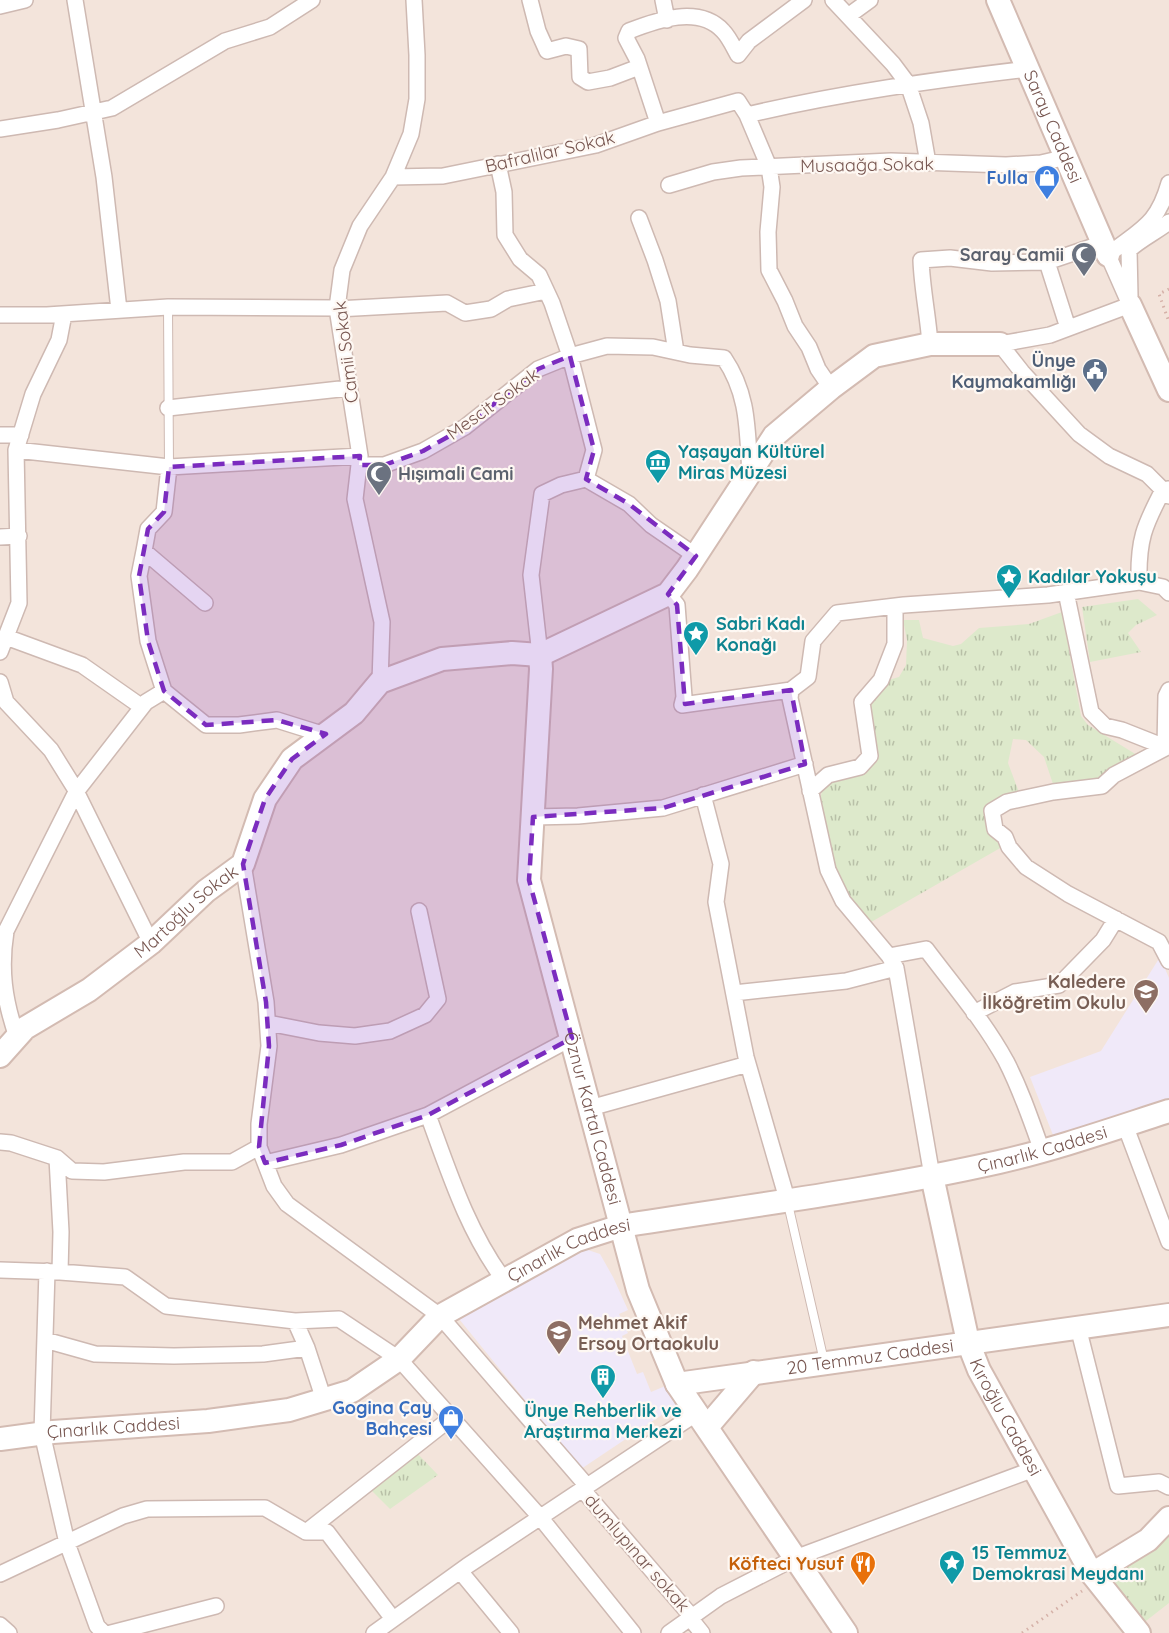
<svg xmlns="http://www.w3.org/2000/svg" width="1169" height="1633" viewBox="0 0 1169 1633" font-family="Quicksand,sans-serif">
<style>
.residential{fill:#f3e4db}
.education{fill:#f0e9f9}
.grass{fill:url(#grass-tufts)}
.lines{fill:none;stroke-linecap:round;stroke-linejoin:round}
.lane-casing{stroke:#ceb9b2;stroke-width:10}
.street-casing{stroke:#ceb9b2;stroke-width:18}
.secondary-casing{stroke:#d3bbb2;stroke-width:26}
.path{stroke:#d5b1a8;stroke-width:3;stroke-dasharray:1.5 4.5;stroke-linecap:butt}
.lane{stroke:#fff;stroke-width:8}
.street{stroke:#fff;stroke-width:15}
.secondary{stroke:#fff;stroke-width:22}
.marked{fill:#7b2cbf;fill-opacity:0.2;stroke:#7b2cbf;stroke-width:4.5;stroke-dasharray:12 8;stroke-linejoin:round}
.labels{text-anchor:middle;stroke-width:4.5;stroke-linejoin:round;paint-order:stroke}
.street-label{font-size:18px;fill:#775650;stroke:#fef8f3}
.shop-label{font-size:18px;font-weight:bold;fill:#366cbe;stroke:#fef8f3;text-anchor:end}
.worship-label{font-size:18px;font-weight:bold;fill:#5b616d;stroke:#fef8f3;text-anchor:end}
.service-label{font-size:18px;font-weight:bold;fill:#4e5e75;stroke:#fef8f3;text-anchor:end}
.culture-label{font-size:18px;font-weight:bold;fill:#0d838f;stroke:#fef8f3;text-anchor:start}
.education-label{font-size:18px;font-weight:bold;fill:#785e54;stroke:#fef8f3;text-anchor:end}
.food-label{font-size:18px;font-weight:bold;fill:#c56008;stroke:#fef8f3;text-anchor:end}
</style>
<defs>
<pattern id="grass-tufts" width="24" height="20" patternUnits="userSpaceOnUse" patternTransform="scale(1.5)"><rect width="24" height="20" fill="#dde9cb"/><path d="M3 7l-1-3M5 7V3M7 7l1-3M15 17l-1-3M17 17v-4M19 17l1-3" fill="none" stroke="#b8c0a7"/></pattern>
</defs>
<rect width="100%" height="100%" fill="#fcf3ed"/>
<!-- residential -->
<path class="residential" d="M0,0H1169V1633H0Z"/>
<!-- education -->
<path class="education" d="M1160,957L1169,978V1101L1053,1135L1030,1077L1101,1051Z
M582,1248L600,1254L613,1277L628,1310L619,1314L628,1333L622,1336L637,1374L643,1372L651,1392L670,1384L678,1404L581,1469L459,1319Z"/>
<!-- grass -->
<path class="grass" d="M1138,599L1157,615L1136,625L1128,633L1141,652L1090,662L1082,607Z
M1062,612L1081,716L1088,725L1137,755L1101,780L1055,790L1044,757L1026,740L1013,739L1008,763L1020,795L989,803L987,823L1002,847L866,925L845,899L833,867L819,801L824,786L832,778L877,762L866,703L885,681L899,677L906,665L907,640L903,620H919L923,638L953,646L961,644L979,628L1029,624Z
M416,1452L438,1475L390,1509L368,1487Z
M1169,1536V1603L1142,1624L1109,1580Z"/>
<g class="lines">
<defs>
<path id="lane" d="M168,307L169,467
M788,1204L824,1361"/>
<path id="street" d="M75,0L104,177L119,310
M530,0L538,31L547,51L566,46L579,49L580,77L588,82L610,78L639,67
M663,0L667,20
M833,0L893,64L908,84L921,123L928,163
M0,6L25,0
M848,16L870,0
M747,115C840,93 934,80 1028,69
M658,123L637,59L626,38L629,31C657,20 699,5 723,31C729,37 734,48 738,55L749,41L804,0
M0,129L58,120L112,108L225,41L270,27L312,0
M498,164L504,192L505,235L520,259L539,275L552,303L570,356L594,450L586,479L561,485L542,494L531,575L540,655
M393,177L443,176L596,145L658,123L738,101L747,115L769,167L772,187L768,232L769,270L785,301L795,326L809,347L818,369L831,388
M1169,183C1157,226 1140,229 1108,255L1130,305L1050,335L1000,344L1022,372L1079,434L1109,456L1147,474L1169,496
M669,185L713,172L741,168L891,161L1006,165L1041,163L1067,157
M639,218L655,260L668,301L676,352
M1130,296L1129,250C1141,239 1156,232 1169,222
M337,309L447,303L465,313L491,309L508,299L546,291
M0,315H47L168,307L337,308
M1068,328L1047,262L1103,243
M930,344C928,315 922,289 921,260L950,258L992,263L1047,262
M168,408L349,388
M0,435H21
M16,450L169,467L360,456
M359,465H384L423,451L465,427L538,369L570,356L607,346L653,347L690,355L724,358C749,395 747,430 750,473
M586,479L629,504L651,525L696,556
M0,537L19,536
M144,551L148,529L164,512L169,467
M1139,582C1138,540 1144,526 1163,490L1169,489
M1066,592L1091,712L1105,726L1122,730L1165,747L1166,696L1169,690
M668,594L677,605L684,697L682,705L791,690
M6,637L82,665L142,707
M0,652L19,603L16,450L33,394L59,340L64,314
M0,682L6,702L51,750L74,787L151,943
M380,682L382,622L355,499L360,456L337,308L342,270L360,226L393,177L411,134L417,99V55L414,0
M164,691L148,641L139,576L144,551L205,603
M1169,746L1114,775L1102,786L1053,792L1007,802L992,811L995,829L1005,837L1009,847L1026,867L1068,894L1159,942L1169,961
M810,791L828,775L860,767L870,756L862,702L881,680L895,644V606
M703,795L721,864L716,902L746,1057L787,1199
M533,817L578,816L663,808L805,764
M243,864L266,1002L269,1046L259,1124V1147L274,1186L287,1204L440,1316L587,1486
M889,956L926,949C953,985 984,1021 1006,1061C1021,1090 1031,1120 1042,1151
M734,993L846,981L896,968
M974,1013L1015,992L1059,985L1103,940L1116,919
M268,1023L319,1033L355,1036L390,1031L425,1015L438,999L419,911
M17,1037C4,1000 0,969 6,931L76,792L146,702L164,691L206,725H239L277,720L325,735
M590,1108L748,1064
M428,1115C449,1172 467,1230 504,1280
M1125,1125L1169,1242
M0,1142L11,1143L57,1158L72,1171L104,1172L184,1162H232L259,1147
M57,1158L61,1232L60,1272
M265,1163L341,1145L428,1115L572,1038
M932,1176L896,968L889,956L843,901L828,870L790,698L791,690L808,677L813,641L837,613L904,605L1048,595L1139,582L1163,587L1169,593
M0,1270L60,1272L125,1277L166,1306L295,1321L339,1319L399,1359L540,1517L633,1633
M47,1271L42,1433L67,1543L97,1626L104,1633
M295,1321L307,1348L324,1400
M1078,1327L1118,1486L1159,1482L1169,1487
M45,1340L95,1354L174,1356L263,1354L307,1348
M582,1489L692,1617
M306,1532L451,1418
M460,1571L511,1633
M0,1574L123,1516L147,1509L265,1508L306,1532H327L393,1619
M690,1618L702,1633
M0,1625L9,1633
M111,1633L216,1606
M374,1633L467,1566L697,1413
M669,1633L721,1596L795,1558L1034,1469"/>
<g id="secondary">
<path id="s1" d="M998,0L1108,255"/>
<path d="M1130,305L1169,390"/>
<path id="s2" d="M540,655L541,669L529,880L638,1290L677,1384L846,1633"/>
<path id="s3" d="M0,1056L25,1028L89,990L151,943L206,891L243,864L265,799L292,759L354,713L380,682L442,659L512,653L540,655L668,594L687,569L774,436L831,388L874,356L930,344H1000"/>
<path id="s4" d="M932,1176L968,1342L979,1370L1092,1574L1139,1633"/>
<path id="s5" d="M677,1384L1169,1315"/>
<path d="M707,1427L754,1372"/>
<path id="s6" d="M0,1439L53,1432L208,1421L289,1410L352,1391L399,1359L440,1316L577,1240L621,1226C747,1206 874,1190 999,1162C1056,1149 1113,1129 1169,1111"/>
<path d="M1092,1574L1148,1540L1169,1518"/>
</g>
</defs>
<!-- lane casing -->
<use href="#lane" class="lane-casing"/>
<!-- street casing -->
<use href="#street" class="street-casing"/>
<!-- secondary casing -->
<use href="#secondary" class="secondary-casing"/>
<!-- path -->
<path class="path" d="M1169,289L1159,294L1169,322
M1022,1633L1082,1591"/>
<!-- lane -->
<use href="#lane" class="lane"/>
<!-- street -->
<use href="#street" class="street"/>
<!-- secondary -->
<use href="#secondary" class="secondary"/>
</g>
<!-- marked area -->
<path class="marked" d="M570,356L594,450L586,479L629,504L696,556L668,594L677,605L685,704L791,690L805,764L663,808L533,817L529,880L572,1038L428,1115L341,1145L265,1163L259,1147L269,1046L266,1002L243,864L265,799L292,759L326,734L277,720L206,725L164,691L148,641L139,576L148,529L164,512L169,467L360,456L359,465H384L423,451L465,427L538,369Z"/>
<!-- icons -->
<defs>
<symbol id="shop-pin" viewBox="-11 -11 22 30"><path d="M0 17L-7.5 6A9.5 9.5 0 1 1 7.5 6Z" fill="#3f7fe0" stroke="#fef8f3"/><path d="M-5-2.5h2.3a2.7 3.5 0 0 1 5.4 0H5L5.5 6h-11ZM-1.5-2.5h3a1.5 2.3 0 0 0-3 0Z" fill="#fff"/></symbol>
<symbol id="mosque-pin" viewBox="-11 -11 22 30"><path d="M0 17L-7.5 6A9.5 9.5 0 1 1 7.5 6Z" fill="#6b7280" stroke="#fef8f3"/><path d="M3.5-4.9A6 6 0 1 0 3.5 4.9A5 5 0 1 1 3.5-4.9Z" fill="#fff"/></symbol>
<symbol id="civic-pin" viewBox="-11 -11 22 30"><path d="M0 17L-7.5 6A9.5 9.5 0 1 1 7.5 6Z" fill="#5c6f8a" stroke="#fef8f3"/><path d="M-.6-6.5H3V-4.5H.6V-3L4-1V1h2V6H-6V1h2V-1L-.6-3ZM-1.2 2.5V6h2.4V2.5Z" fill="#fff"/></symbol>
<symbol id="museum-pin" viewBox="-11 -11 22 30"><path d="M0 17L-7.5 6A9.5 9.5 0 1 1 7.5 6Z" fill="#0f9aa8" stroke="#fef8f3"/><path d="M0-6L6-3V-2H-6V-3ZM-5-1h2V3h-2ZM-1-1h2V3h-2ZM3-1h2V3H3ZM-6 4H6V6H-6Z" fill="#fff"/></symbol>
<symbol id="sight-pin" viewBox="-11 -11 22 30"><path d="M0 17L-7.5 6A9.5 9.5 0 1 1 7.5 6Z" fill="#0f9aa8" stroke="#fef8f3"/><path d="M0-6L1.8-2.2L6-1.7L2.9 1.2L3.7 5.4L0 3.3L-3.7 5.4L-2.9 1.2L-6-1.7L-1.8-2.2Z" fill="#fff"/></symbol>
<symbol id="school-pin" viewBox="-11 -11 22 30"><path d="M0 17L-7.5 6A9.5 9.5 0 1 1 7.5 6Z" fill="#8d6e63" stroke="#fef8f3"/><path d="M0-5L7-2L0 1L-7-2ZM-4 1L0 2.5L4 1V4Q0 6-4 4Z" fill="#fff"/></symbol>
<symbol id="building-pin" viewBox="-11 -11 22 30"><path d="M0 17L-7.5 6A9.5 9.5 0 1 1 7.5 6Z" fill="#0f9aa8" stroke="#fef8f3"/><path d="M-4-6H4V6H1V3H-1V6H-4ZM-2.5-4.3h1.7v1.8h-1.7ZM.8-4.3h1.7v1.8H.8ZM-2.5-1h1.7V.8h-1.7ZM.8-1h1.7V.8H.8Z" fill="#fff"/></symbol>
<symbol id="restaurant-pin" viewBox="-11 -11 22 30"><path d="M0 17L-7.5 6A9.5 9.5 0 1 1 7.5 6Z" fill="#e8710a" stroke="#fef8f3"/><path d="M-5-6h1v4h1v-4h1v4h1v-4h1v5L-1.5 .5V6h-2V.5L-5-1ZM5-6V6H3V1.5H1.5Q1.5-4 5-6Z" fill="#fff"/></symbol>
</defs>
<g fill-rule="evenodd">
<use href="#shop-pin" x="1032" y="163" width="30" height="40"/>
<use href="#mosque-pin" x="1069" y="240" width="30" height="40"/>
<use href="#civic-pin" x="1080" y="356" width="30" height="40"/>
<use href="#museum-pin" x="643" y="447" width="30" height="40"/>
<use href="#mosque-pin" x="364" y="459" width="30" height="40"/>
<use href="#sight-pin" x="994" y="562" width="30" height="40"/>
<use href="#sight-pin" x="681" y="619" width="30" height="40"/>
<use href="#school-pin" x="1131" y="977" width="30" height="40"/>
<use href="#school-pin" x="544" y="1318" width="30" height="40"/>
<use href="#building-pin" x="588" y="1362" width="30" height="40"/>
<use href="#shop-pin" x="436" y="1403" width="30" height="40"/>
<use href="#sight-pin" x="937" y="1548" width="30" height="40"/>
<use href="#restaurant-pin" x="848" y="1549" width="30" height="40"/>
</g>
<g class="labels">
<!-- street labels -->
<g class="street-label">
<text dy="6" stroke="none"><textPath href="#s1" startOffset="138">Saray Caddesi</textPath></text>
<text transform="translate(550 152) rotate(-13)" y="6">Bafralılar Sokak</text>
<text transform="translate(867 165) rotate(-1)" y="6">Musaağa Sokak</text>
<text transform="translate(346 352) rotate(-97)" y="6">Camii Sokak</text>
<text transform="translate(493 404) rotate(-36)" y="6">Mescit Sokak</text>
<text dy="6" stroke="none"><textPath href="#s3" startOffset="237">Martoğlu Sokak</textPath></text>
<text dy="6" stroke="none"><textPath href="#s2" startOffset="472">Öznur Kartal Caddesi</textPath></text>
<text dy="6" stroke="none"><textPath href="#s6" startOffset="1104">Çınarlık Caddesi</textPath></text>
<text dy="6" stroke="none"><textPath href="#s6" startOffset="618">Çınarlık Caddesi</textPath></text>
<text dy="6" stroke="none"><textPath href="#s5" startOffset="195">20 Temmuz Caddesi</textPath></text>
<text dy="6" stroke="none"><textPath href="#s4" startOffset="254">Kıroğlu Caddesi</textPath></text>
<text dy="6" stroke="none"><textPath href="#s6" startOffset="114">Çınarlık Caddesi</textPath></text>
<text transform="translate(637 1553) rotate(49)" y="6">dumlupınar sokak</text>
</g>
<!-- shop labels -->
<g class="shop-label">
<text x="1028" y="184">Fulla</text>
<text x="432" y="1414">Gogina Çay<tspan x="432" dy="21">Bahçesi</tspan></text>
</g>
<!-- worship labels -->
<g class="worship-label">
<text x="1064" y="261">Saray Camii</text>
<text x="398" y="480" text-anchor="start">Hışımali Cami</text>
</g>
<!-- service labels -->
<g class="service-label">
<text x="1076" y="367">Ünye<tspan x="1076" dy="21">Kaymakamlığı</tspan></text>
</g>
<!-- culture labels -->
<g class="culture-label">
<text x="678" y="458">Yaşayan Kültürel<tspan x="678" dy="21">Miras Müzesi</tspan></text>
<text x="1028" y="583">Kadılar Yokuşu</text>
<text x="716" y="630">Sabri Kadı<tspan x="716" dy="21">Konağı</tspan></text>
<text x="603" y="1417" text-anchor="middle">Ünye Rehberlik ve<tspan x="603" dy="21">Araştırma Merkezi</tspan></text>
<text x="972" y="1559">15 Temmuz<tspan x="972" dy="21">Demokrasi Meydanı</tspan></text>
</g>
<!-- education labels -->
<g class="education-label">
<text x="1126" y="988">Kaledere<tspan x="1126" dy="21">İlköğretim Okulu</tspan></text>
<text x="578" y="1329" text-anchor="start">Mehmet Akif<tspan x="578" dy="21">Ersoy Ortaokulu</tspan></text>
</g>
<!-- food labels -->
<g class="food-label">
<text x="844" y="1570">Köfteci Yusuf</text>
</g>
</g>
</svg>
